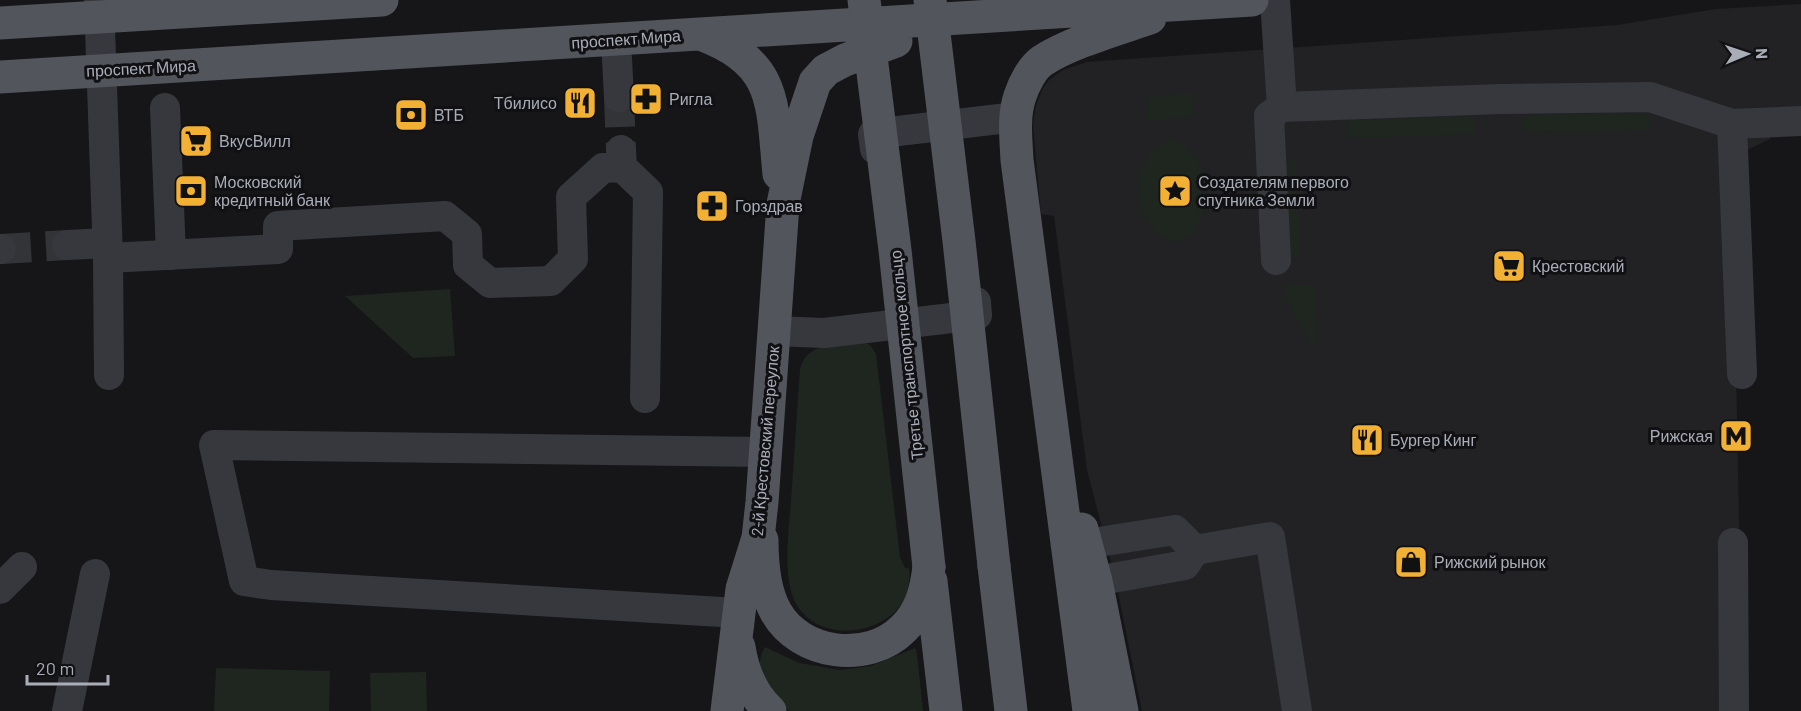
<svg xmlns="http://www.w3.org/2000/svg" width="1801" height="711" viewBox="0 0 1801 711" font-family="Barlow,sans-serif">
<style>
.built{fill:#222225}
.green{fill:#1e261f;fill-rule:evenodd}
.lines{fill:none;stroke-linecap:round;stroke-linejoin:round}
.minor-tunnel{stroke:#333438;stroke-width:30;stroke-dasharray:30 15;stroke-linecap:butt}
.minor{stroke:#37383d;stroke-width:30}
.major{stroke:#53555c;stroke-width:33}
.major-bridge{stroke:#53555c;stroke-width:33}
.labels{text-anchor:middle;stroke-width:6;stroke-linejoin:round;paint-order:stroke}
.street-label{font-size:16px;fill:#a8adb8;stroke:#111113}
.poi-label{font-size:16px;fill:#a8adb8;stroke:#111113;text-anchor:start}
</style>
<rect width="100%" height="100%" fill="#161618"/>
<!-- built -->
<path class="built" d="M1801,4V108L1770,109V139L1732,157L1739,523V711H1142L1115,577L1087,470L1054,216L1041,214L1033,124L1036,105L1043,88L1049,80L1063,70L1087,62L1617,25L1716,9Z"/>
<!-- green -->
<path class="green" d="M1187,93L1193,96V117L1154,120L1149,119L1147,115L1148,97Z
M1649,113V130L1524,132L1523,115Z
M1474,116V134L1347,138L1346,120Z
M1171,139C1239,162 1195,286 1150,224C1139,210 1135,189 1141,172C1146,156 1157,146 1171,139ZM1181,176L1182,203L1166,204L1164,177Z
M1296,159L1300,257L1284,258L1280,160Z
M1315,285L1318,344H1311L1284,294V286Z
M450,289L455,356L413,358L345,296Z
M865,343L870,345L876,354L900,557L905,568H909C910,578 910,589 905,599C882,639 811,644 793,597C783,570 789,529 791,501C794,457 797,413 800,369C807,340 841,345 865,343Z
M765,647L799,663L840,670L871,666L915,648L917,654L923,711H790C782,706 762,684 760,674C758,667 761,652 765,647Z
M216,668L330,671L329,711H214Z
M426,672L427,711H371L370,673Z"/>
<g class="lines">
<!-- minor-tunnel -->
<path class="minor-tunnel" d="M619,97L621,150
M1,249L67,245"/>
<!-- minor -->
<path class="minor" d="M99,0L108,258L109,375
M1275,0L1282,107
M616,40L619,97
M165,108L171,255
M1732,124L1742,374
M875,149L873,134L1016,117
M621,150L622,167L648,192L645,398
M67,245L107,243
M0,249H1
M108,258L278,249V226L445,216L467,234L468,265L490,283L551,281L573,259L571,197L603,168L622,167
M1276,260L1269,116L1282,107L1501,99L1650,97L1732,124L1801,121
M775,331L824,333L977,315L976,302
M1733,543L1734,711
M1086,544L1175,530L1195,550
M1096,581L1185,565L1195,550L1270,537L1297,711
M0,589L22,567
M738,613L271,585L244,581L214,445L765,452
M67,711L95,574"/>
<!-- major -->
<path class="major" d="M0,23L382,0
M703,35C778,63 772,105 779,174
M0,77L1252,0
M1082,529L1096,581L1122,711
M762,540C762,564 764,591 776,612C800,655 868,664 903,629C921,612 926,591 929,567
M994,566L1011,711
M931,581L946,711
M739,647C743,672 751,694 770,711
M727,711L742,589L758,538L762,502L783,204L797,136L815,82L826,70L845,60L896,41
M1089,711L1017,160C1016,139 1013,116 1020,96C1024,84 1032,68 1042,61C1069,43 1118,29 1150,18"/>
<!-- major-bridge -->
<path class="major-bridge" d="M864,0L895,250L929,567
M930,0L959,241L994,566"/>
</g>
<!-- icons -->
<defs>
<symbol id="pharmacy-square" viewBox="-11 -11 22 22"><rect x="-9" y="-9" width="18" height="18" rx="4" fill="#f2b134" stroke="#111113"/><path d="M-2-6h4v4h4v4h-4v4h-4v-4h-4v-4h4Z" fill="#111"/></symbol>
<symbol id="restaurant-square" viewBox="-11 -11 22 22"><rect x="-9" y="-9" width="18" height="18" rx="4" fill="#f2b134" stroke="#111113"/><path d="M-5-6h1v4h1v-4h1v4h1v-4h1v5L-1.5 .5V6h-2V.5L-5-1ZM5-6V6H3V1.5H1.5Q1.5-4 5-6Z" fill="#111"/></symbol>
<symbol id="bank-square" viewBox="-11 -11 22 22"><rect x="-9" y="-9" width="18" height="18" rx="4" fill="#f2b134" stroke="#111113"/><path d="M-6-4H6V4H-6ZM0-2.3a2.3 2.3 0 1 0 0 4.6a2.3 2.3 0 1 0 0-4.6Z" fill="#111"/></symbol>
<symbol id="supermarket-square" viewBox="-11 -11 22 22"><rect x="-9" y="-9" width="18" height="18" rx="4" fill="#f2b134" stroke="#111113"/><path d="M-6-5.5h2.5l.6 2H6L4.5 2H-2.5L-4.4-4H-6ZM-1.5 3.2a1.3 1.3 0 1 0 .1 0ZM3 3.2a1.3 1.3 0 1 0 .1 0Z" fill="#111"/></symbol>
<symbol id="sight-square" viewBox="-11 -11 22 22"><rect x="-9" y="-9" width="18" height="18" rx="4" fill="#f2b134" stroke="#111113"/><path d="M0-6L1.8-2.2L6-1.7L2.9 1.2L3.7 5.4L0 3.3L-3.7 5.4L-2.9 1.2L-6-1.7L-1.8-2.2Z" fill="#111"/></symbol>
<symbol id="metro-square" viewBox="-11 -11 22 22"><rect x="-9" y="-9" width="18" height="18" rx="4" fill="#f2b134" stroke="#111113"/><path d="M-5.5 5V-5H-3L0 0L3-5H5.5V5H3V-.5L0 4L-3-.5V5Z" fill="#111"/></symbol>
<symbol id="shop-square" viewBox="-11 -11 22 22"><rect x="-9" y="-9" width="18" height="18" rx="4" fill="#f2b134" stroke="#111113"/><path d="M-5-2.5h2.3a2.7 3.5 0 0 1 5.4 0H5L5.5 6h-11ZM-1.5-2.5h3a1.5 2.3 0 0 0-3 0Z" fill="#111"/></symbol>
</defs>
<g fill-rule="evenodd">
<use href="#pharmacy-square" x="627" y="80" width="38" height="38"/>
<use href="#restaurant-square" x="561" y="84" width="38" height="38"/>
<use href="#bank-square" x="392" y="96" width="38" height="38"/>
<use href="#supermarket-square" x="177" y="122" width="38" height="38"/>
<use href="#bank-square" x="172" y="172" width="38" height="38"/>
<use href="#sight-square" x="1156" y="172" width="38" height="38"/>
<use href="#pharmacy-square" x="693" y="187" width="38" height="38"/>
<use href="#supermarket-square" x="1490" y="247" width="38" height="38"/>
<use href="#metro-square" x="1717" y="417" width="38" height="38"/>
<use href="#restaurant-square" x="1348" y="421" width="38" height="38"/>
<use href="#shop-square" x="1392" y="543" width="38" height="38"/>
</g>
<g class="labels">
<!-- street labels -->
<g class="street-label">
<text transform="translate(626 39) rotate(-4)" y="6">проспект Мира</text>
<text transform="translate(141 68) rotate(-3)" y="6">проспект Мира</text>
<text transform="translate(906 355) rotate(-96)" y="6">Третье транспортное кольцо</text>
<text transform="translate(765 441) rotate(-85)" y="6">2-й Крестовский переулок</text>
</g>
<!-- poi labels -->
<g class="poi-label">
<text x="669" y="105">Ригла</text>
<text x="557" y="109" text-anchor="end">Тбилисо</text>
<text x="434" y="121">ВТБ</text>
<text x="219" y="147">ВкусВилл</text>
<text x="214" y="188">Московский<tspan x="214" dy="18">кредитный банк</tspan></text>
<text x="1198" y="188">Создателям первого<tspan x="1198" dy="18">спутника Земли</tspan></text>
<text x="735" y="212">Горздрав</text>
<text x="1532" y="272">Крестовский</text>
<text x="1713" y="442" text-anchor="end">Рижская</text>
<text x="1390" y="446">Бургер Кинг</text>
<text x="1434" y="568">Рижский рынок</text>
</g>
</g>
<!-- north arrow -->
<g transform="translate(1747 54) rotate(88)" stroke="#111113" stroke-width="4.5" paint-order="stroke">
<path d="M0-4.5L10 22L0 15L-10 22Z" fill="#a8adb8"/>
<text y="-9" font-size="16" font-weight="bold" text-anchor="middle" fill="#a8adb8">N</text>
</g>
<!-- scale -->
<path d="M27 675v9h81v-9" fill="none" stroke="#a8adb8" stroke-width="3"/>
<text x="36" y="675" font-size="18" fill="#a8adb8" stroke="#111113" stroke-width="4.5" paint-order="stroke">20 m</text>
</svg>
